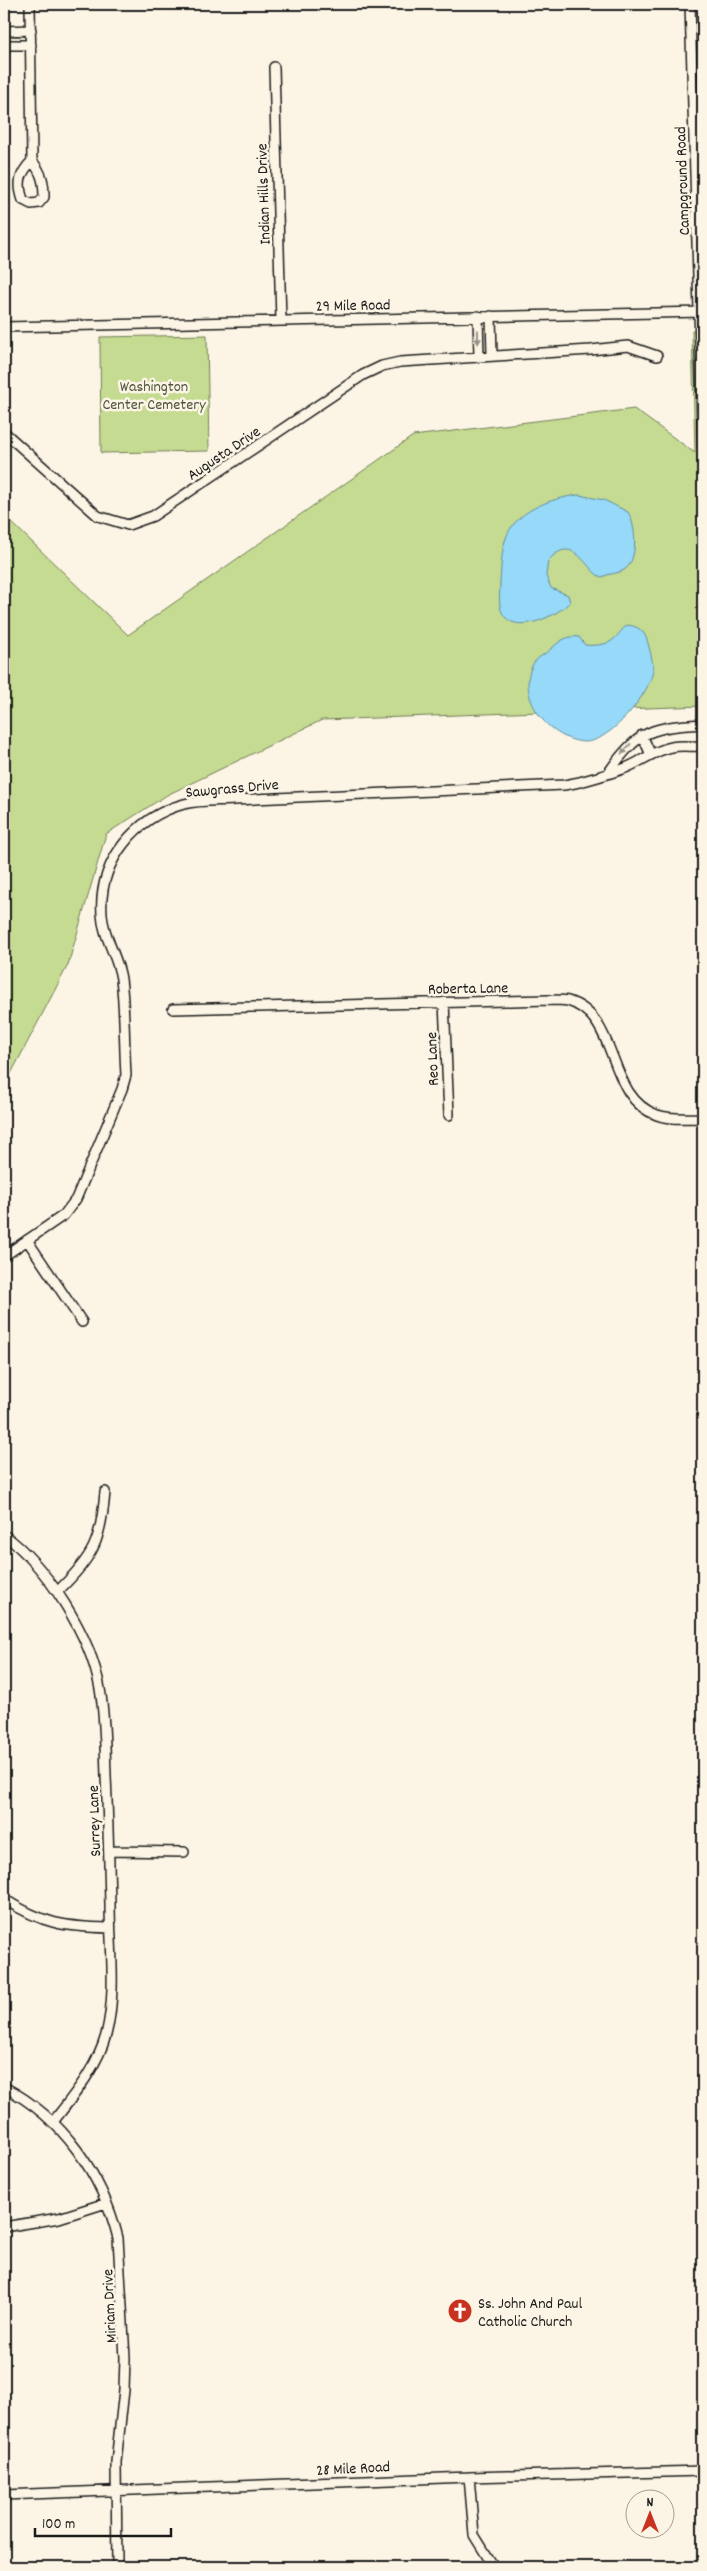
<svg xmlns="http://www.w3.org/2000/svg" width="707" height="2571" viewBox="0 0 707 2571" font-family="Dekko,sans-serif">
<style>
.green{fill:#c4db91;stroke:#707c56}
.water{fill:#96d9f8;stroke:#658da0}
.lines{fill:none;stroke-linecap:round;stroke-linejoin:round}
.minor-casing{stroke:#1c1c1c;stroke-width:12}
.minor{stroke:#fcf5e5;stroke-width:9}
.oneway{fill:#97938b}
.labels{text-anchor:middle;stroke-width:5;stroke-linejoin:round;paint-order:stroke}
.street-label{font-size:16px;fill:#1c1c1c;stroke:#fcf5e5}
.park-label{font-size:16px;fill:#4e553f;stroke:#fcf5e5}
.poi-label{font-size:16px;fill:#1c1c1c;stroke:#fcf5e5;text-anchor:start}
</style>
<rect width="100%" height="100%" fill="#fcf5e5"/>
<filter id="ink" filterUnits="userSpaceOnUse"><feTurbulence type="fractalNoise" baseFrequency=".02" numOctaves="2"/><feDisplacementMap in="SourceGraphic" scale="10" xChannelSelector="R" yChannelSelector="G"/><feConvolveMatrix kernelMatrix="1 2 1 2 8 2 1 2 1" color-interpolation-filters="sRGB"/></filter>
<g filter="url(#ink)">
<!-- green -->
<path class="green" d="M692,330H703V706L322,720L167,795L106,834L68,965L4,1087V515L128,635L413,436L634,409L695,453Z
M207,335L209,451L101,453L100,337Z"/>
<!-- water -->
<path class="water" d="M579,495L604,500L628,512C636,524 639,561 624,570C618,574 609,573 602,577C587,574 575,530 548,561L546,576L551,588L568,595L570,602C558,615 520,634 505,617C497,608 500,594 500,583C501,569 501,555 505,541C513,511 551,498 579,495Z
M628,625C642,627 646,634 649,647C651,654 653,663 653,670C651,693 609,743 585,742C551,741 516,699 532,666C536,657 545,655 552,648C560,641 567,635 579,637L585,645C593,646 608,645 614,639C620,634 621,629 628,625Z"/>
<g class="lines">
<defs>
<path id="minor" d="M30,4L32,161C42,173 44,182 44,197L39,203L31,204L23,200C17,183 20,173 32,161
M690,4L703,447
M4,31L31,30
M4,45H31
M274,67L281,321
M478,316L479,357
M491,316L492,356
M4,327L703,312
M4,432L98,516L128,525L153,516L363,375L382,366L400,362L591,350L628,346L657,356
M642,735L651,755
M609,772C639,729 653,727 703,724
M444,1002L449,1115
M173,1009L549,1000C555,1000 562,1000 568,1001C621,1017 605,1097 657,1115C671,1120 689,1118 703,1118
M27,1240L82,1322
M4,1256L64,1215L76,1199L122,1089L126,1075C124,1043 125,1010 121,979C118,957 103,937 102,914C98,861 136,817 184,804C200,800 218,801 234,800L564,785C584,782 601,776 620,770C638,765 653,750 672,747C682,745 693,747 703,746
M4,1535C47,1566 91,1636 100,1689C105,1717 105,1747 106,1776C108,1818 109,1861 110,1904C110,1948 117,1992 106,2035C97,2068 73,2096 53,2122
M58,1591C94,1556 101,1541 105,1492
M109,1851L184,1852
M4,1899C43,1924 64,1927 110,1928
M4,2087C63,2118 102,2174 118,2238L125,2358L124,2390L116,2462L117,2567
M4,2227L59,2218L106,2203
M469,2477L474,2535L494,2567
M4,2495L469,2477L703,2471"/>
</defs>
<!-- minor casing -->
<use href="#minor" class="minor-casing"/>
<!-- minor -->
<use href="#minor" class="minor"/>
</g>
<!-- one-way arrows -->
<defs><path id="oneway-solid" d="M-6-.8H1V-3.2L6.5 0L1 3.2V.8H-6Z" transform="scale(1.25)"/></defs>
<g class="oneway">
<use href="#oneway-solid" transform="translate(478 337) rotate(89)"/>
<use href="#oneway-solid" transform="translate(626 749) rotate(132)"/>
</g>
</g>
<!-- icons -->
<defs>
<symbol id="church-disc" viewBox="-11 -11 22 22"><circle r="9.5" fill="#c8321e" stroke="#fcf5e5"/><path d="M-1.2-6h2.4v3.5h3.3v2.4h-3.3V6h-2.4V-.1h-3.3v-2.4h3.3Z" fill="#fff"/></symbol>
</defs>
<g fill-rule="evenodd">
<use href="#church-disc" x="446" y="2297" width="28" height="28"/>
</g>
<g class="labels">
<!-- street labels -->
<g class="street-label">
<text transform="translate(681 181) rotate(-92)" y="6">Campground Road</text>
<text transform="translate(262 194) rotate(-92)" y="6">Indian Hills Drive</text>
<text transform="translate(353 304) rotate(-1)" y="6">29 Mile Road</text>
<text transform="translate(223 452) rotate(-34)" y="6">Augusta Drive</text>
<text transform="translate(232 787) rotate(-5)" y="6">Sawgrass Drive</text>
<text transform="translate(468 987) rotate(-1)" y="6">Roberta Lane</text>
<text transform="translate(431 1059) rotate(-92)" y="6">Reo Lane</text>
<text transform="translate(93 1821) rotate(-92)" y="6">Surrey Lane</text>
<text transform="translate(108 2306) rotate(-93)" y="6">Miriam Drive</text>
<text transform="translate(353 2467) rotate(-3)" y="6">28 Mile Road</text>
</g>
<!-- park labels -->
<g class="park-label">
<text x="154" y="391">Washington<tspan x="154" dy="18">Center Cemetery</tspan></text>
</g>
<!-- poi labels -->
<g class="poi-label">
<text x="478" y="2308">Ss. John And Paul<tspan x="478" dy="18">Catholic Church</tspan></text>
</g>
</g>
<!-- margin -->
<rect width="707" height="2571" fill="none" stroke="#fcf5e5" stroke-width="20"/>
<rect x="10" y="10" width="687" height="2551" fill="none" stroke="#1c1c1c" stroke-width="2" filter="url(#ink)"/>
<!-- north arrow -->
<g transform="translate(650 2514)"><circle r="24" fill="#fcf5e5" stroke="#a29e95"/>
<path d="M0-4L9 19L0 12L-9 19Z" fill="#c8321e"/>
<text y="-8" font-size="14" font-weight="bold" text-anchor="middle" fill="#1c1c1c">N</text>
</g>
<!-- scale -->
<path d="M35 2528v8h136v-8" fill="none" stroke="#1c1c1c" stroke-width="2.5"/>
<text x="42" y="2528" font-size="15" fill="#1c1c1c" stroke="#fcf5e5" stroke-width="4" paint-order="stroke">100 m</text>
</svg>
